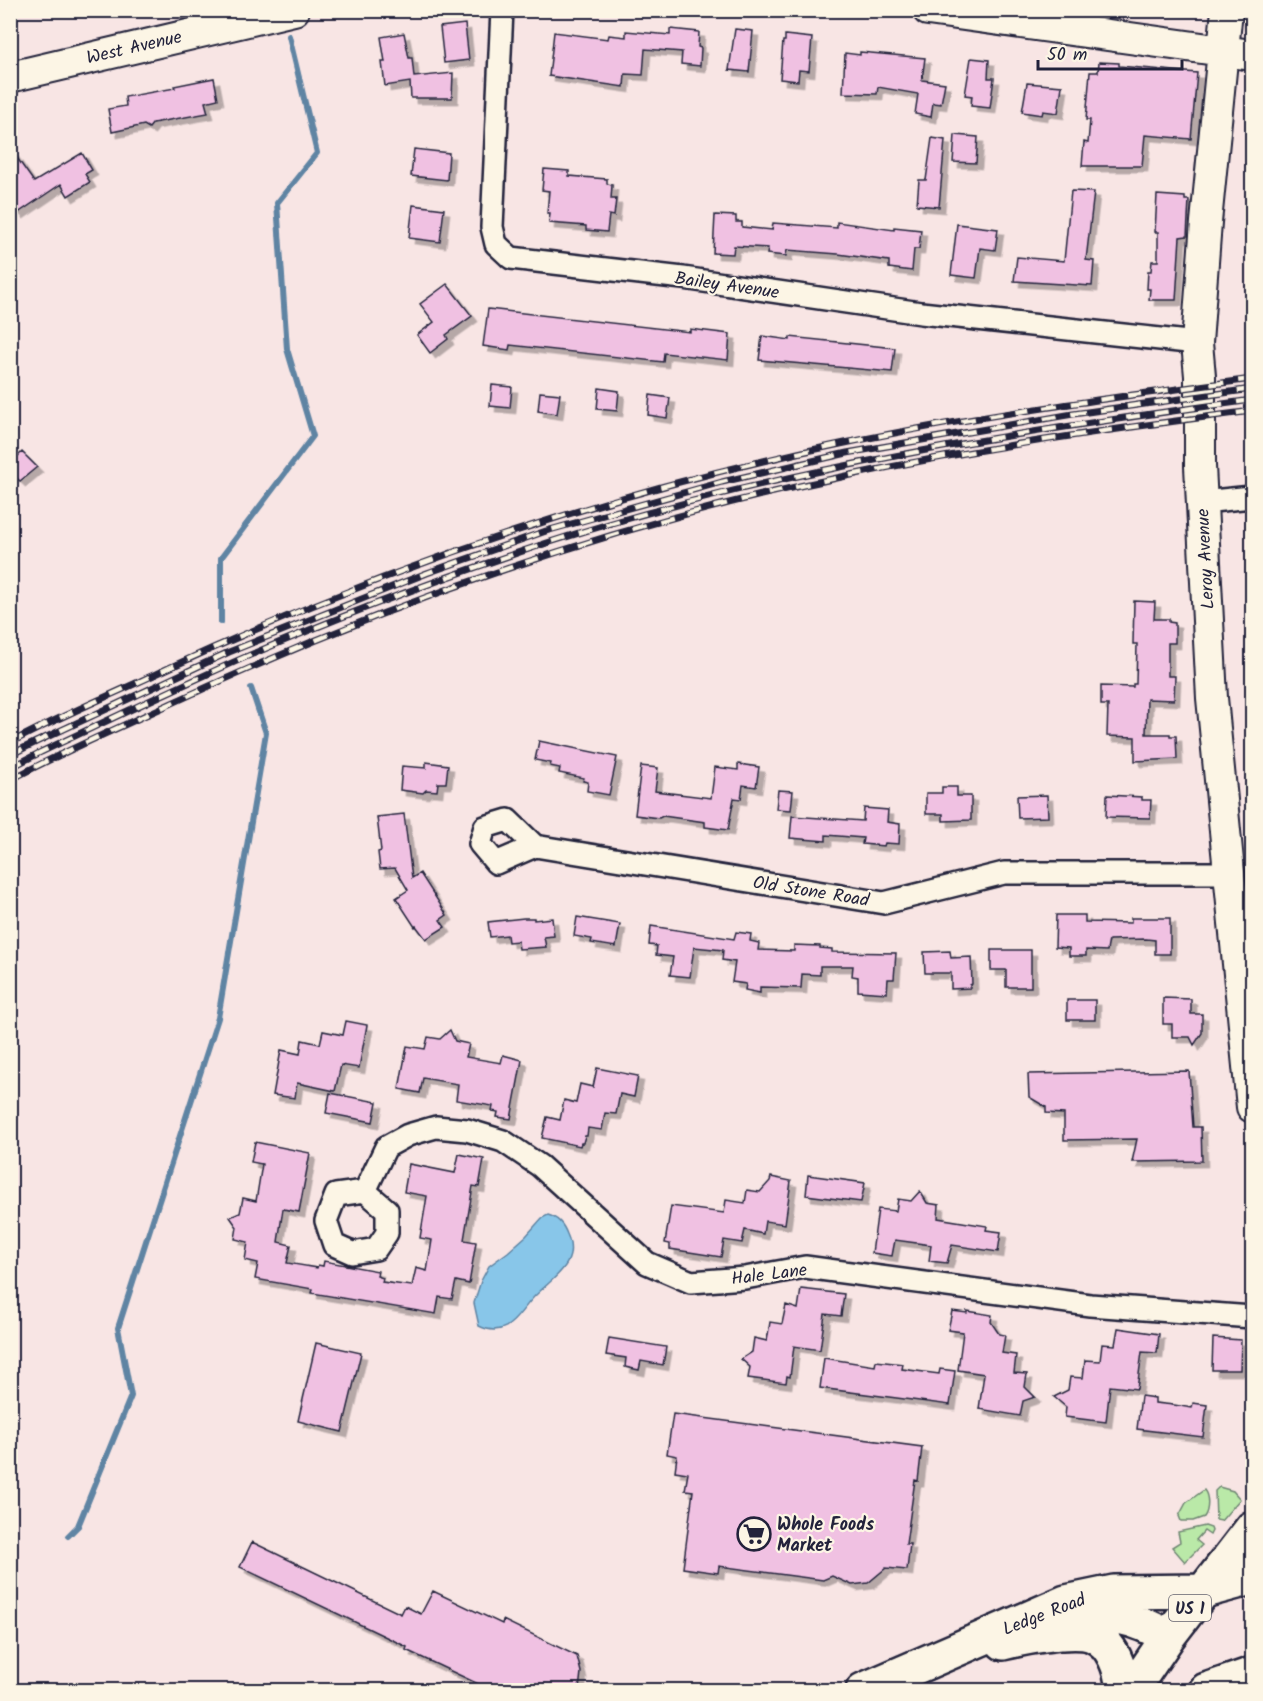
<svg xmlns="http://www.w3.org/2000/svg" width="1263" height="1701" viewBox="0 0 1263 1701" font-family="Kalam,sans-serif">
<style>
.green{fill:#bae9a8;stroke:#6e8672;stroke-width:1.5}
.water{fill:#88c6e9;stroke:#5f84a3;stroke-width:1.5}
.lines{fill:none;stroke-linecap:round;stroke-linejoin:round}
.stream{stroke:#5f84a3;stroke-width:6}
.building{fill:#f0c1e2;stroke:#22223b;stroke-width:1.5;filter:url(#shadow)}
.street-casing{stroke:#22223b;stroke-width:26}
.secondary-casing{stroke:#22223b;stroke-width:34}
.primary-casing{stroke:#22223b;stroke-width:38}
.highway-casing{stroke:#22223b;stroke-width:38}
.street{stroke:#fcf5e5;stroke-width:21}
.secondary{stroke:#fcf5e5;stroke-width:30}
.primary{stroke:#fcf5e5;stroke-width:33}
.highway{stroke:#fcf5e5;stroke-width:33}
.rail-casing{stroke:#22223b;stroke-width:7}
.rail{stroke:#fcf5e5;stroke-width:4.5;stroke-dasharray:14;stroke-linecap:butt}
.labels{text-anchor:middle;stroke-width:4.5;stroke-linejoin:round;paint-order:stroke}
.shield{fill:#fcf5e5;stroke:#63616e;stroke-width:1.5}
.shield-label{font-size:16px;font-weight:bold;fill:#22223b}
.street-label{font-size:18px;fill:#22223b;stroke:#fcf5e5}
.poi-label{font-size:18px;font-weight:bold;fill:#22223b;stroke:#fcf5e5;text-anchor:start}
</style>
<defs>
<filter id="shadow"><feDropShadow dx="5.5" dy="5.5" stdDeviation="0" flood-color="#0004"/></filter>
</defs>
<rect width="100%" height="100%" fill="#f8e5e4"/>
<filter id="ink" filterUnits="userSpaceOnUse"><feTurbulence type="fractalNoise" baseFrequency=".0167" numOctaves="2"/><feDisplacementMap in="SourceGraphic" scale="12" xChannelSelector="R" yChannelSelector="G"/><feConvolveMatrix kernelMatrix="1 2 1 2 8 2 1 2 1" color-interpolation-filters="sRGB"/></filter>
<g filter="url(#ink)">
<!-- green -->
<path class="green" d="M1219,1487L1233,1491L1240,1499L1221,1521L1216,1520L1215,1491Z
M1204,1490C1209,1496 1209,1510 1204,1517L1193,1521H1181L1179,1516L1186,1503Z
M1205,1526L1211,1528L1212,1531L1210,1535L1204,1531L1196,1540L1202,1545L1185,1562L1172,1547L1180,1542L1178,1532Z"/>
<!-- water -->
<path class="water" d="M548,1215C558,1218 563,1224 567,1234C580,1263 555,1276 537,1294C519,1310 510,1341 479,1326L474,1303L481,1281L489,1266L508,1252L526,1236L542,1218Z"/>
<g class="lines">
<!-- stream -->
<path class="stream" d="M221,622V558L313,436L287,349L277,203L317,153L289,36
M68,1536L78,1526L131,1396L118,1328L218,1018L266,733L251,688"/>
</g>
<!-- building -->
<path class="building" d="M465,24L469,60L444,63L440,27Z
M670,29L699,32L698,47L701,48L700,66L681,64L682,52L645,49L643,75L625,74L624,87L549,76L554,32L608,39L609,35L626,37V31L670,35Z
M735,29L753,31L749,72L729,70Z
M404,33L409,58H412L414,77L453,73L452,98H411L410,82L385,86L382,62H385L381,37Z
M785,35L812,38L809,71L799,70L798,81L780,79L783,41H785Z
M860,52L925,58L922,80L945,83L941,104L933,103L931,117L915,114L918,94L878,87L877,94L843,93L845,53L860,55Z
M971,58L989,60L988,78H994L990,108L971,106L972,96L965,95Z
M1099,62L1119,63V66L1197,73L1191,139L1145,135L1142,166H1082L1084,142L1088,143L1090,120H1086L1090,72H1098Z
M214,78L218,99L205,102L208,113L153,123L149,128L144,125L112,132L108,109L126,106L125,97L175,88L174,86Z
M1027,83L1062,86L1058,113L1043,111L1042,115L1022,112Z
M955,135L978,137L976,163L953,162Z
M932,138L945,140L939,207L917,205L919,180H926Z
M10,148L34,182L82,153L92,170L85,174L90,182L68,196L61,184L18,213L10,203Z
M414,149L449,153L447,180L411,176Z
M544,169L569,171V176L607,179V184L612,185L611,199H616L614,216L609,215L607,232L586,230V226L549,223L550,213H547L549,191L542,190Z
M1071,191L1094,192L1086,260L1094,261L1092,286L1014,281L1017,257L1064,261Z
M1157,195L1185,197V200H1189L1187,236L1180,237L1176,300H1149L1150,289H1147L1148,271H1151L1152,261H1158V232H1155Z
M413,205L444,209L440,242L409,238Z
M715,215L736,216V222H742V227L772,230L773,223L837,228V222L894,230V227L921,230L919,249H914L912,271L889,268V261L838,254L787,250L786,256L767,254L768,248L734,246L733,254L713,253Z
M957,224L998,229L995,250L980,248L976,278L951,275Z
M447,284L472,316L446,335L448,339L430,353L417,335L434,322L420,304Z
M488,309L690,332V329L730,334L728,360L664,353L663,362L510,345L509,350L483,346Z
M762,336L790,340V337L895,348L892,372L759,360Z
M492,385L512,387L510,408L490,406Z
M599,388L619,391L617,411L597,409Z
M540,392L560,394L557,414L538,411Z
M650,395L670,398L667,418L648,415Z
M22,452L37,467L20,481L10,472V464Z
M1134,601L1155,602L1154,619H1169V622L1175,623V643H1168V676H1175L1174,700L1147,699L1146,734H1170V736H1176L1177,759L1135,761V737L1107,736L1108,705H1101V686L1133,687V684H1136L1137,644H1133Z
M539,741L617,757L609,795L587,791L588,782L583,781L584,778L559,773L560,768L550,766L551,763L535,760Z
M426,762L448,765L446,783H438L437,791L426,790L423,793L400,790L402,766L426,768Z
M738,764L759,767L756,787L743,785L741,799L734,798L728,830L705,827V822L663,816L659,818L635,815L641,766L658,768L655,791L711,798L715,767L738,770Z
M942,787H957V796H971V820L943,821V814H926V793H942Z
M778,790L793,791L791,810L776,809Z
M1047,795L1048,817L1018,818L1017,796Z
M1107,795L1142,797V800H1151L1150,818L1106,817Z
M864,808L888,810L887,822L900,824L899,844L885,843L884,846L862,844L863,838L826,835V841L790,838L792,816L863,821Z
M404,814L412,878L420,873L447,915L440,920L445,927L426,939L416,926L415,927L396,898L408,890L395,868L380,869L378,852L381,851L377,817Z
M1056,915H1085V922L1131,923V918H1170V954H1155V940L1146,939L1109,940L1107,951L1086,950V956H1069V948L1055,947Z
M577,917L620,924L616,947L591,943L592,939L574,936Z
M524,918H534V920L552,918L554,936L544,937L546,947L519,949L518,941L508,942L507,935L490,937L488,922Z
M651,926L734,939L736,932L751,934L750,941L759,943L758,950L794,951V945L820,946V948L832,949V952L896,953L894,979H888L887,993L858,991V977L852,976L853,966H820V975L802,974L801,988L760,987V993L745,990L746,984L732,982L735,962L722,960L723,950L694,947L690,977L670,975L673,957L656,955L657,946L649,945Z
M991,950H1031V987H1006V970H991Z
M950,951L951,958L971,957L972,984L970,985V988L951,989V973H925L924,952Z
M1163,998L1191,999V1014H1202V1033L1194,1045L1190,1037H1172V1024H1163Z
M1067,1000H1095V1020H1067Z
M346,1021L367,1025L359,1068L341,1065L335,1091L297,1083L295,1098L273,1095L281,1050L300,1054L302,1040L320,1044L323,1031L343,1035Z
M450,1030L455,1041L469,1044L466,1057L501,1063L503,1055L522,1060L511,1119L497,1117L498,1112L492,1111L493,1106L456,1100L458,1084L423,1078L420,1093L399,1089L407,1046L425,1049L428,1037L440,1039Z
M597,1068L638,1076L634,1097L620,1094L616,1114L605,1113L602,1130L588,1128L587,1136H585L583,1143H581L580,1146L542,1138L547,1117L560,1120L564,1100L576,1103L580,1084L593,1087Z
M1189,1071L1193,1127H1201L1202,1161L1132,1162L1137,1139L1064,1140V1114L1046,1113V1107L1029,1097L1028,1074Z
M330,1093L377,1102L373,1122L326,1113Z
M255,1142L310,1153L299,1212L283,1209L278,1242L291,1245L287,1263L317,1268L318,1265L323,1266L324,1261L378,1271L377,1276L383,1278L382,1282L412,1286L416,1268L427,1271L432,1240L420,1238L427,1196L404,1192L409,1164L455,1173L459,1154L484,1159L479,1187L473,1186L464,1240L476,1242L469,1284L456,1281L452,1299L439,1297L436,1314L312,1293L313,1289L255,1279L258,1263L245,1260L248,1242L235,1239L237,1227L230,1217L240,1213L243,1198L256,1201L262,1164L251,1162Z
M808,1175L865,1183L861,1202L806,1195Z
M771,1177L791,1181L785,1224L765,1221L763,1234L745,1230L742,1243L724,1240L721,1257L670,1249V1244L665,1243L671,1206L724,1213L726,1200L745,1203L747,1190L760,1192L770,1181Z
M920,1191L927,1203L939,1205L938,1218L987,1226L986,1230L1001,1232L998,1252L952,1245L947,1263L929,1261L931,1245L895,1240L892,1256L872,1253L878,1209L896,1211L898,1199L911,1201Z
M801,1289L844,1294L841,1316L825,1314L820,1350L794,1346L790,1377L787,1376L786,1383L748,1378L750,1367L741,1359L752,1352L754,1338L767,1341L770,1322L782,1324L786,1305L798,1309Z
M952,1311L967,1313V1311L992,1315L991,1322L999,1334L1005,1335L1002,1353L1016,1355L1014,1373L1027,1374L1025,1387L1035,1397L1023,1401L1020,1416L979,1409L984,1374L958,1370L963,1332L948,1330Z
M1118,1328L1159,1334L1157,1353L1142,1352L1137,1389L1110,1386L1106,1422L1065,1417L1066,1407L1054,1397L1068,1390L1070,1377L1083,1378L1085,1360L1100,1361L1102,1344L1115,1345Z
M609,1338L666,1347L663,1365L641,1361L639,1370L625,1367L626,1358L606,1355Z
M1213,1338L1241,1340L1240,1370H1212Z
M316,1343L361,1353L342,1432L298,1421Z
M824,1358L875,1366L876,1361L903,1364L902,1369L939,1374L940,1369L955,1371L950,1405L820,1388Z
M1141,1396L1155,1398V1403L1174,1405L1192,1408L1193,1403L1207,1405L1203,1437L1137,1429Z
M673,1414L922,1447L918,1481L915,1480L906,1544H910L907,1570L886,1568L868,1583L852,1585L832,1576L823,1580L719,1566L718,1573L683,1568L693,1491L685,1490L688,1473L675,1471L677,1456L667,1454Z
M252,1542L401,1614L405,1606L421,1614L433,1591L502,1624L503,1620L577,1656L581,1672L579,1690H491L406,1650L407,1647L240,1567Z"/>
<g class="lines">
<defs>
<path id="street" d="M502,10L492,227L496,244L511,258L683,278L921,313L1197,343
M1202,502L1252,497
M535,846L508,820L485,827L480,844L496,863L535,846L884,903L1004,873H1230
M365,1191L386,1147L408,1135L436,1127L467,1130L503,1141L540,1166L647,1263L691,1282L745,1278L805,1267L1090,1305L1252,1317
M365,1191L387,1210V1233L376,1249L352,1253L334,1245L326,1221L336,1195Z"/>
<path id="secondary" d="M928,10L1252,55
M1227,10L1206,222L1197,343L1200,376V466L1212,698L1252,1107
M10,77L294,10"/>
<path id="primary" d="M1068,1620C1107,1610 1134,1617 1168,1637
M1003,1643C1022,1638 1040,1635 1059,1633C1070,1633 1082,1631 1092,1635C1113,1643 1121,1670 1123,1690
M863,1690L1066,1602L1114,1592L1204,1591
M1132,1690L1168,1637L1252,1528"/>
<path id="highway" d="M1204,1591L1252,1578
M1206,1690L1252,1674"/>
</defs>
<!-- street casing -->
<use href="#street" class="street-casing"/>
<!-- secondary casing -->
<use href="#secondary" class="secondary-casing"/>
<!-- primary casing -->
<use href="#primary" class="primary-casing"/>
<!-- highway casing -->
<use href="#highway" class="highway-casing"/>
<!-- street -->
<use href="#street" class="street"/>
<!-- secondary -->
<use href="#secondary" class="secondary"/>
<!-- primary -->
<use href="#primary" class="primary"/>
<!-- highway -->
<use href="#highway" class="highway"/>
<defs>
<path id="rail" d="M10,743C58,717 109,696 158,673C378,571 608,491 845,443C980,415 1116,397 1252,379
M10,755L36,742L229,652L427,573L546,531L722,482L847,453L1073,414L1252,389
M10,768L41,752C104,722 167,692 232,663C334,618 441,578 547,543C776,469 1015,432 1252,400
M10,780C62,752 116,729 170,704C388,603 616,523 851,475C984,447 1119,428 1252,411"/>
</defs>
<!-- rail casing -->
<use href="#rail" class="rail-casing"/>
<!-- rail -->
<use href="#rail" class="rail"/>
</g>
</g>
<!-- icons -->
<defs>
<symbol id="supermarket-ring" viewBox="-11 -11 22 22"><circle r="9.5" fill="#fcf5e5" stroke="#22223b" stroke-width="1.5"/><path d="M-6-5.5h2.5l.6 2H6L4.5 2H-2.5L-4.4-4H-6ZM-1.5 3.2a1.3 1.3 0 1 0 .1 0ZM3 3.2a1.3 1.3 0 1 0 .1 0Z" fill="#22223b"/></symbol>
</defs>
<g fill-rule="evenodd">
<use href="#supermarket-ring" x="735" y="1515" width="38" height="38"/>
</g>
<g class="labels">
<!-- shield labels -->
<rect class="shield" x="1169" y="1595" width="42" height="26" rx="4.5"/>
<g class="shield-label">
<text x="1190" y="1614">US 1</text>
</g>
<!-- street labels -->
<g class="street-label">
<text transform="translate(134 47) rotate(-13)" y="6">West Avenue</text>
<text transform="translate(727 285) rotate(8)" y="6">Bailey Avenue</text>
<text transform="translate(1205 559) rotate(-93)" y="6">Leroy Avenue</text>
<text transform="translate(811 891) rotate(9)" y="6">Old Stone Road</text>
<text transform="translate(769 1274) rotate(-7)" y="6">Hale Lane</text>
<text transform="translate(1044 1614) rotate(-21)" y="6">Ledge Road</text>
</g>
<!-- poi labels -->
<g class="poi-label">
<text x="777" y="1530">Whole Foods<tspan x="777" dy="21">Market</tspan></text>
</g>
</g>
<!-- margin -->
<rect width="1263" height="1701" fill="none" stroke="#fcf5e5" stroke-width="36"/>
<rect x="18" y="18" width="1227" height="1665" fill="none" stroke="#22223b" stroke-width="2" filter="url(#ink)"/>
<!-- scale -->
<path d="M1038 60v9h144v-9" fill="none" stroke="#22223b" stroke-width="3"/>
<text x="1047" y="60" font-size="18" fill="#22223b" stroke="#fcf5e5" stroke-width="4.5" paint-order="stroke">50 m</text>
</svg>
